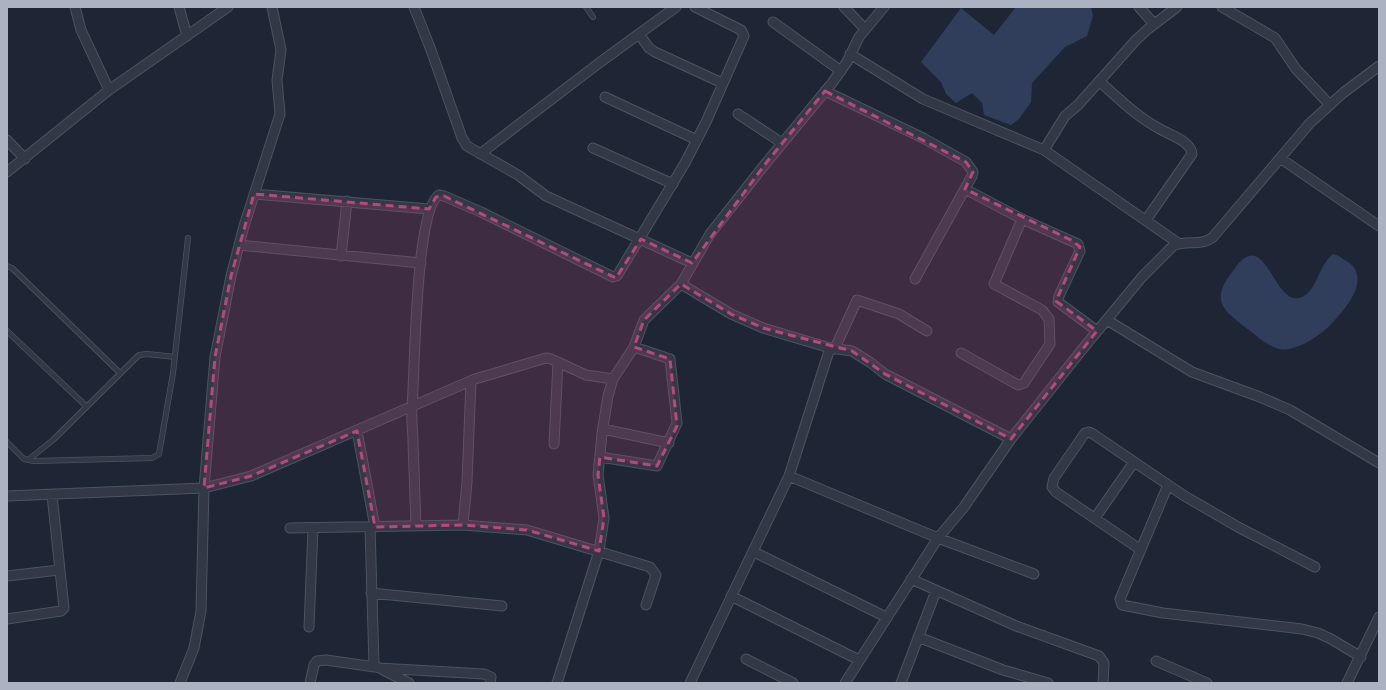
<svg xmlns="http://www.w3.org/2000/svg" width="1386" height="690" viewBox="0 0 1386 690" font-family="Mulish,sans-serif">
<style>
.water{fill:#303e5b}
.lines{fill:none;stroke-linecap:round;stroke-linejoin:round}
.service-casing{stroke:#4c5361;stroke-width:6}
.minor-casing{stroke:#4c5361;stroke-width:11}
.service{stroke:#323846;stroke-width:4.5}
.minor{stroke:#323846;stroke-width:9}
.marked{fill:#bb467a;fill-opacity:0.2;stroke:#bb467a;stroke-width:3;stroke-dasharray:8 5;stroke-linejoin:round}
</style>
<rect width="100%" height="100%" fill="#1e2635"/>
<!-- water -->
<path class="water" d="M1016,7H1091L1093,16L1087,36L1065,47L1032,83L1031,102L1019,119L1011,125L984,115L982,103L972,93L956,103L946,94L941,82L921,62L961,8L994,35Z
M1333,254C1339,255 1343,259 1348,262C1371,278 1347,307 1334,321C1324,333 1296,353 1279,349C1268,346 1258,337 1249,330C1229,314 1210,304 1228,278C1232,273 1235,267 1239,263C1268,231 1275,313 1304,296C1318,287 1319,265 1333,254Z"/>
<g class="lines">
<defs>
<path id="service" d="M586,7L593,17
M7,266L12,268L120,373
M7,331L86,406
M7,442L24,459L34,461L152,458L159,454L173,373L188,238
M28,460L53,440L139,355L147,354L175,357"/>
<path id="minor" d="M75,7L81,30L109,90
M179,7L187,36
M414,7L431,50L462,138L467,146L518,175L546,196L692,263
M844,7L865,29
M1139,7L1154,24
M1222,7L1275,38L1296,69L1330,105
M773,22L841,71
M639,34L649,48L655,52L722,83
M850,54L923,99L1044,150L1178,243
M1099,81C1118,98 1137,117 1160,129C1170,135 1191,141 1192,154L1146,220
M825,91L923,138L966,162L973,172L972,176L915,279
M605,97L697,140
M738,114L782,143
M7,140L25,159
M593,148L673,184
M1044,150L1065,116L1078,105L1136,40L1148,29L1177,7
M480,154L599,63L676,7
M1280,158L1379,226
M7,172L109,90L228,7
M965,189L1022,219L1078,244L1080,251L1059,296L1058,302L1097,331
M254,194L429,209
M239,245L421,263
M341,256L347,201
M681,284L731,314L763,328L830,348L852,351L871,363L885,374L1011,439
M1107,320L1192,372L1260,397L1290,410L1379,463
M835,348L857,300L899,314L927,331
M961,353L1018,385L1024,383L1050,344L1049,319L1042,310L994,284L1022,219
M603,429L669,443
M357,431L375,527
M554,444L558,362
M600,457L657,466L677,423L670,359L634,347
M789,476L938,538L1034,574
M1168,485L1120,599L1122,605L1163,613L1302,629L1318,633L1331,639L1361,657
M7,496L204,488L251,476L475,379L546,358L551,359L586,375L613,379
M1095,518L1134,462
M416,525C415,498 414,471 413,443C413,431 411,419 412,407C415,374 415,209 439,195L444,196L481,212L613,277L617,276L685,163L706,122L744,36L741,30L695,7
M463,525L467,482L471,381
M370,527L374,665L379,668L484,674L491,677L490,683
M290,528L463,525L527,530L650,567L656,575L646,605
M1141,550L1056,492L1052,487L1054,478L1085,433L1089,432L1093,434L1183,495L1238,527L1315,567
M754,552L886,617
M7,576L59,570
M911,579L1016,626L1099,656L1104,663L1103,683
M371,593L502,606
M731,596L859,660
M7,619L61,611L64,608L52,495
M309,627L313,528
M918,637L1003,670L1048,683
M746,659L793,683
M1156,661L1207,683
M383,670L409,683
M180,683L194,648L201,611L204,488L215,357L231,276L244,226L280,114L277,80L281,50L272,7
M310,683L314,665L317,661L326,660L375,667
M557,683L599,551L604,518L598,475L602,433L608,396L613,379L634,347L644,320L681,284L710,234L766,163L832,83L847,62L859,37L884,7
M690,683L789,476L830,348
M845,683L938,538L964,507L1011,439L1085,346L1142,277L1173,246C1186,239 1201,247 1213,237L1310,123L1343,93L1379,66
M901,683L936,591
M1347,683L1379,617"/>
</defs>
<!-- service casing -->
<use href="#service" class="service-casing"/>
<!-- minor casing -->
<use href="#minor" class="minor-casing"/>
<!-- service -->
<use href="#service" class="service"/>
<!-- minor -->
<use href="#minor" class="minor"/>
</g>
<!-- marked area -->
<path class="marked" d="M825,91L966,162L973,172L965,189L1073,241L1080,247L1056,301L1097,331L1011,439L885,374L852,351L763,328L731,314L681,284L644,320L634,347L670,359L677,426L657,466L600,457L598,475L604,518L599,551L527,530L463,525L375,527L357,431L251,476L204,488L215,357L231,276L254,194L429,209L436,197L444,196L616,278L641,239L692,263L766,163Z"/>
<!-- border -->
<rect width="1386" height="690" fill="none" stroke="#abb3c3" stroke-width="16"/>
</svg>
